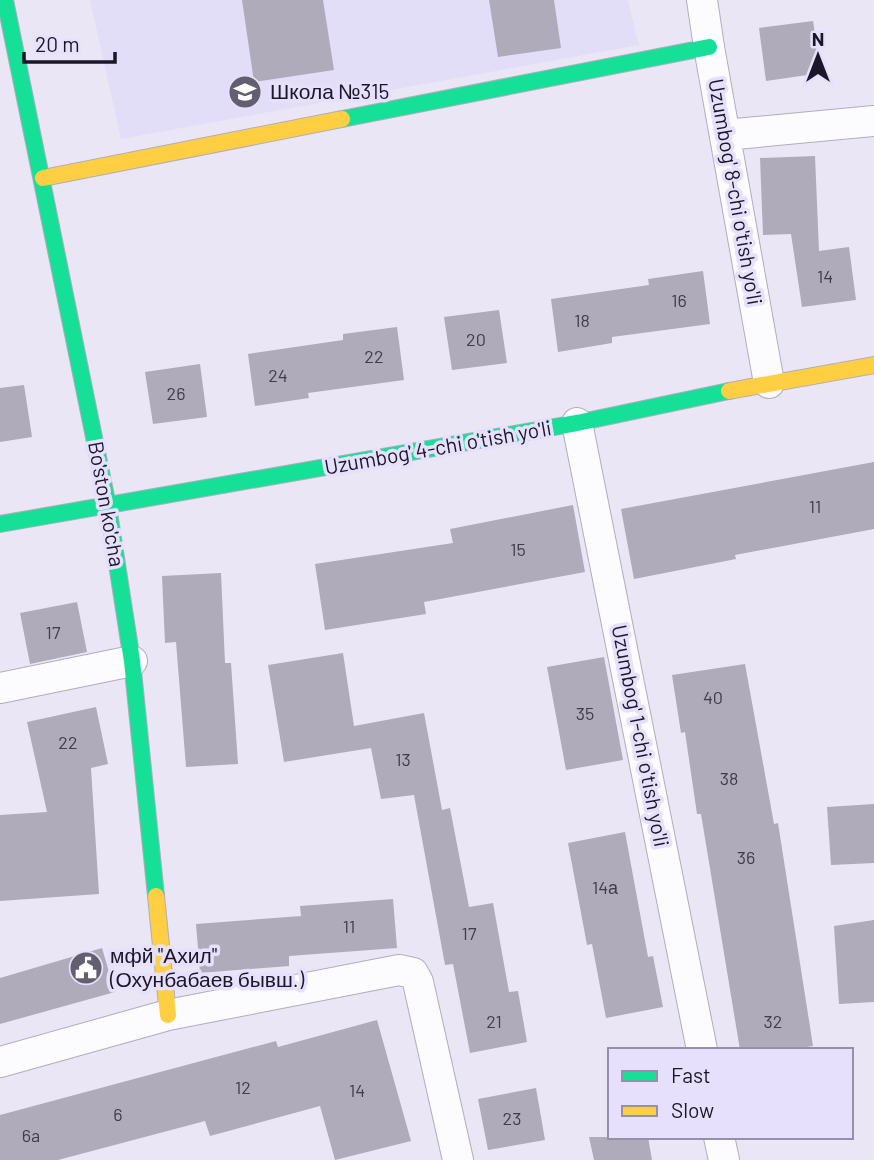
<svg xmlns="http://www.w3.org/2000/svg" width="874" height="1160" viewBox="0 0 874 1160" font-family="Barlow,sans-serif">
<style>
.built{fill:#e3def7}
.building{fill:#afabba}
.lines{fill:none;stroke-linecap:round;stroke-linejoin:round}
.street-casing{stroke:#b1adbc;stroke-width:32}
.fast-casing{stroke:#b1adbc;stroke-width:18}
.slow-casing{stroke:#b1adbc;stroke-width:18}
.street{stroke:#fcfbfe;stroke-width:30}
.fast{stroke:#16e098;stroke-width:16}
.slow{stroke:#ffcf43;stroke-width:16}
.labels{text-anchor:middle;stroke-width:7;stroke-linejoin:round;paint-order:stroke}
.number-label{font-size:18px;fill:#403c4c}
.poi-label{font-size:21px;fill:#1b1728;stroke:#e6e0fc;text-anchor:start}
.street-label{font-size:21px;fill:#1b1728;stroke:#e6e0fc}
</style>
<rect width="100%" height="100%" fill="#eae6f6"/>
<!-- built -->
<path class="built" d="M90,0H628L639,45L121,139Z"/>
<!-- building -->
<path class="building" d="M242,0H323L334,70L254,82Z
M489,0H554L561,48L498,57Z
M813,21L821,73L766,81L759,28Z
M815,156L819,251L849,247L856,300L802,307L791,234L763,235L760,158Z
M703,271L710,324L612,337V343L558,352L551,299L649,285L648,279Z
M499,310L507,363L452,370L444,317Z
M397,327L404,380L308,393L309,398L255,406L248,354L343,340V334Z
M200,364L207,417L153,424L145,372Z
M24,385L32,437L0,442V388Z
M874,462V529L735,555L736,559L634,579L621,509Z
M573,505L585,572L424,602L426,614L325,630L315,564L453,543L450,529Z
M221,573L225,663H231L238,764L186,767L176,642L165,643L162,576Z
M77,602L87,652L30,664L20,613Z
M343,653L354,726L424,713L442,810L450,808L469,907L493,903L509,992L518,991L527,1042L470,1053L453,964L445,965L414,795L381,799L371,748L284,762L268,665Z
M604,657L623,760L566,770L547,667Z
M745,664L774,824L778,823L813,1046L787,1050H740L701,814H697L685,732L681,733L672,675Z
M96,707L108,764L91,768L99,894L0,901V815L47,812L27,722Z
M874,804V863L831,865L827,807Z
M625,832L648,957L653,956L663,1007L606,1018L592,944L587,945L568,843Z
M393,899L397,948L289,956V966L200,973L196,924L301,916L300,906Z
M874,920V1002L839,1004L834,926Z
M102,948L115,992L0,1024V978Z
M377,1020L411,1141L335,1160L320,1106L210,1136L205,1121L58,1160H0V1115L276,1041L278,1047Z
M536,1088L545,1140L488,1150L478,1099Z
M589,1137H648L652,1160H594Z"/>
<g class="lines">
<defs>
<path id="street" d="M702,0L709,47L769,383
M725,135L874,121
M577,423L702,1050
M0,688L132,661
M0,1062L168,1015L399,970L413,973L418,982L458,1160
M719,1137L724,1160"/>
<path id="fast" d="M5,0L108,506L132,661L156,896
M342,119L709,47
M0,524L577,423L729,391"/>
<path id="slow" d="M43,178L342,119
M729,391L874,365
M156,896L168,1015"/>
</defs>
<!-- street casing -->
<use href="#street" class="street-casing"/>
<!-- fast casing -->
<use href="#fast" class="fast-casing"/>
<!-- slow casing -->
<use href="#slow" class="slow-casing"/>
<!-- street -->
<use href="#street" class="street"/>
<!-- fast -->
<use href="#fast" class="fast"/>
<!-- slow -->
<use href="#slow" class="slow"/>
</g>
<!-- icons -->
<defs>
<symbol id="school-disc" viewBox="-11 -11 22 22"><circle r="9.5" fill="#635f70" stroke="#e6e0fc"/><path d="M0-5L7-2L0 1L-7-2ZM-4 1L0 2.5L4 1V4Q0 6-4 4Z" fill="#fff"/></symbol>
<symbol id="civic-disc" viewBox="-11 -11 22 22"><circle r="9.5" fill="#635f70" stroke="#e6e0fc"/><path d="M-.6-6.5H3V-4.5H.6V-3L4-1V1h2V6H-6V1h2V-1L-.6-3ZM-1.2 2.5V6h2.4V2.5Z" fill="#fff"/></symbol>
</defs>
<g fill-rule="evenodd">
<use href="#school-disc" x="226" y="73" width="38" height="38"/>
<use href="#civic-disc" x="67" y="949" width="38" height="38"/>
</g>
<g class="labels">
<!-- number labels -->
<g class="number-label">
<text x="825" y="283">14</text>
<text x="679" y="307">16</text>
<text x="582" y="327">18</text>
<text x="476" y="346">20</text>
<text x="374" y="363">22</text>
<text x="278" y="382">24</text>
<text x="176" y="400">26</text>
<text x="815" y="513">11</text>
<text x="518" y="556">15</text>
<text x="53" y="639">17</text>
<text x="713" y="704">40</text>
<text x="585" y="720">35</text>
<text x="68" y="749">22</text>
<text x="403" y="766">13</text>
<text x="729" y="785">38</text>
<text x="746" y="864">36</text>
<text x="605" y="894">14а</text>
<text x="349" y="933">11</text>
<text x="469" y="940">17</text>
<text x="494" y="1028">21</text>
<text x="773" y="1028">32</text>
<text x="243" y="1094">12</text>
<text x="357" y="1097">14</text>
<text x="118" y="1121">6</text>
<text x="512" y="1125">23</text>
<text x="31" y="1142">6a</text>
</g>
<!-- poi labels -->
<g class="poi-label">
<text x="270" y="99">Школа №315</text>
<text x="110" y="963">мфй "Ахил"<tspan x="110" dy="24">(Охунбабаев бывш.)</tspan></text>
</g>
<!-- street labels -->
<g class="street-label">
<text transform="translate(735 192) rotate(80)" y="7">Uzumbog' 8-chi o'tish yo'li</text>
<text transform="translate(438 448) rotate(-10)" y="7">Uzumbog' 4-chi o'tish yo'li</text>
<text transform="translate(106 504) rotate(80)" y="7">Bo'ston ko'cha</text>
<text transform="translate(640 736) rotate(79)" y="7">Uzumbog' 1-chi o'tish yo'li</text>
</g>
</g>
<!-- legend -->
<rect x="608" y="1048" width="245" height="91" fill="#e6e0fc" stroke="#9590a7" stroke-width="2"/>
<rect x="622" y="1071" width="35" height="10" fill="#16e098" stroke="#9590a7" stroke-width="2"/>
<text x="671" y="1083" font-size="21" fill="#1b1728">Fast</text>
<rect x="622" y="1106" width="35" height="10" fill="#ffcf43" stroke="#9590a7" stroke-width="2"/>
<text x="671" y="1118" font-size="21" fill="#1b1728">Slow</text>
<!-- north arrow -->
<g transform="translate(818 56)" stroke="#e6e0fc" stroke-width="5" paint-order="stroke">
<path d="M0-5L12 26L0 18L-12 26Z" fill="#1b1728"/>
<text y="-10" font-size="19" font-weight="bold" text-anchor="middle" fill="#1b1728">N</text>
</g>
<!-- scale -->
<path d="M24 52v10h91v-10" fill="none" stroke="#1b1728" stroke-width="3.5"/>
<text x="35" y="52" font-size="21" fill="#1b1728" stroke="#e6e0fc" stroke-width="5" paint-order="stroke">20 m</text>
</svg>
